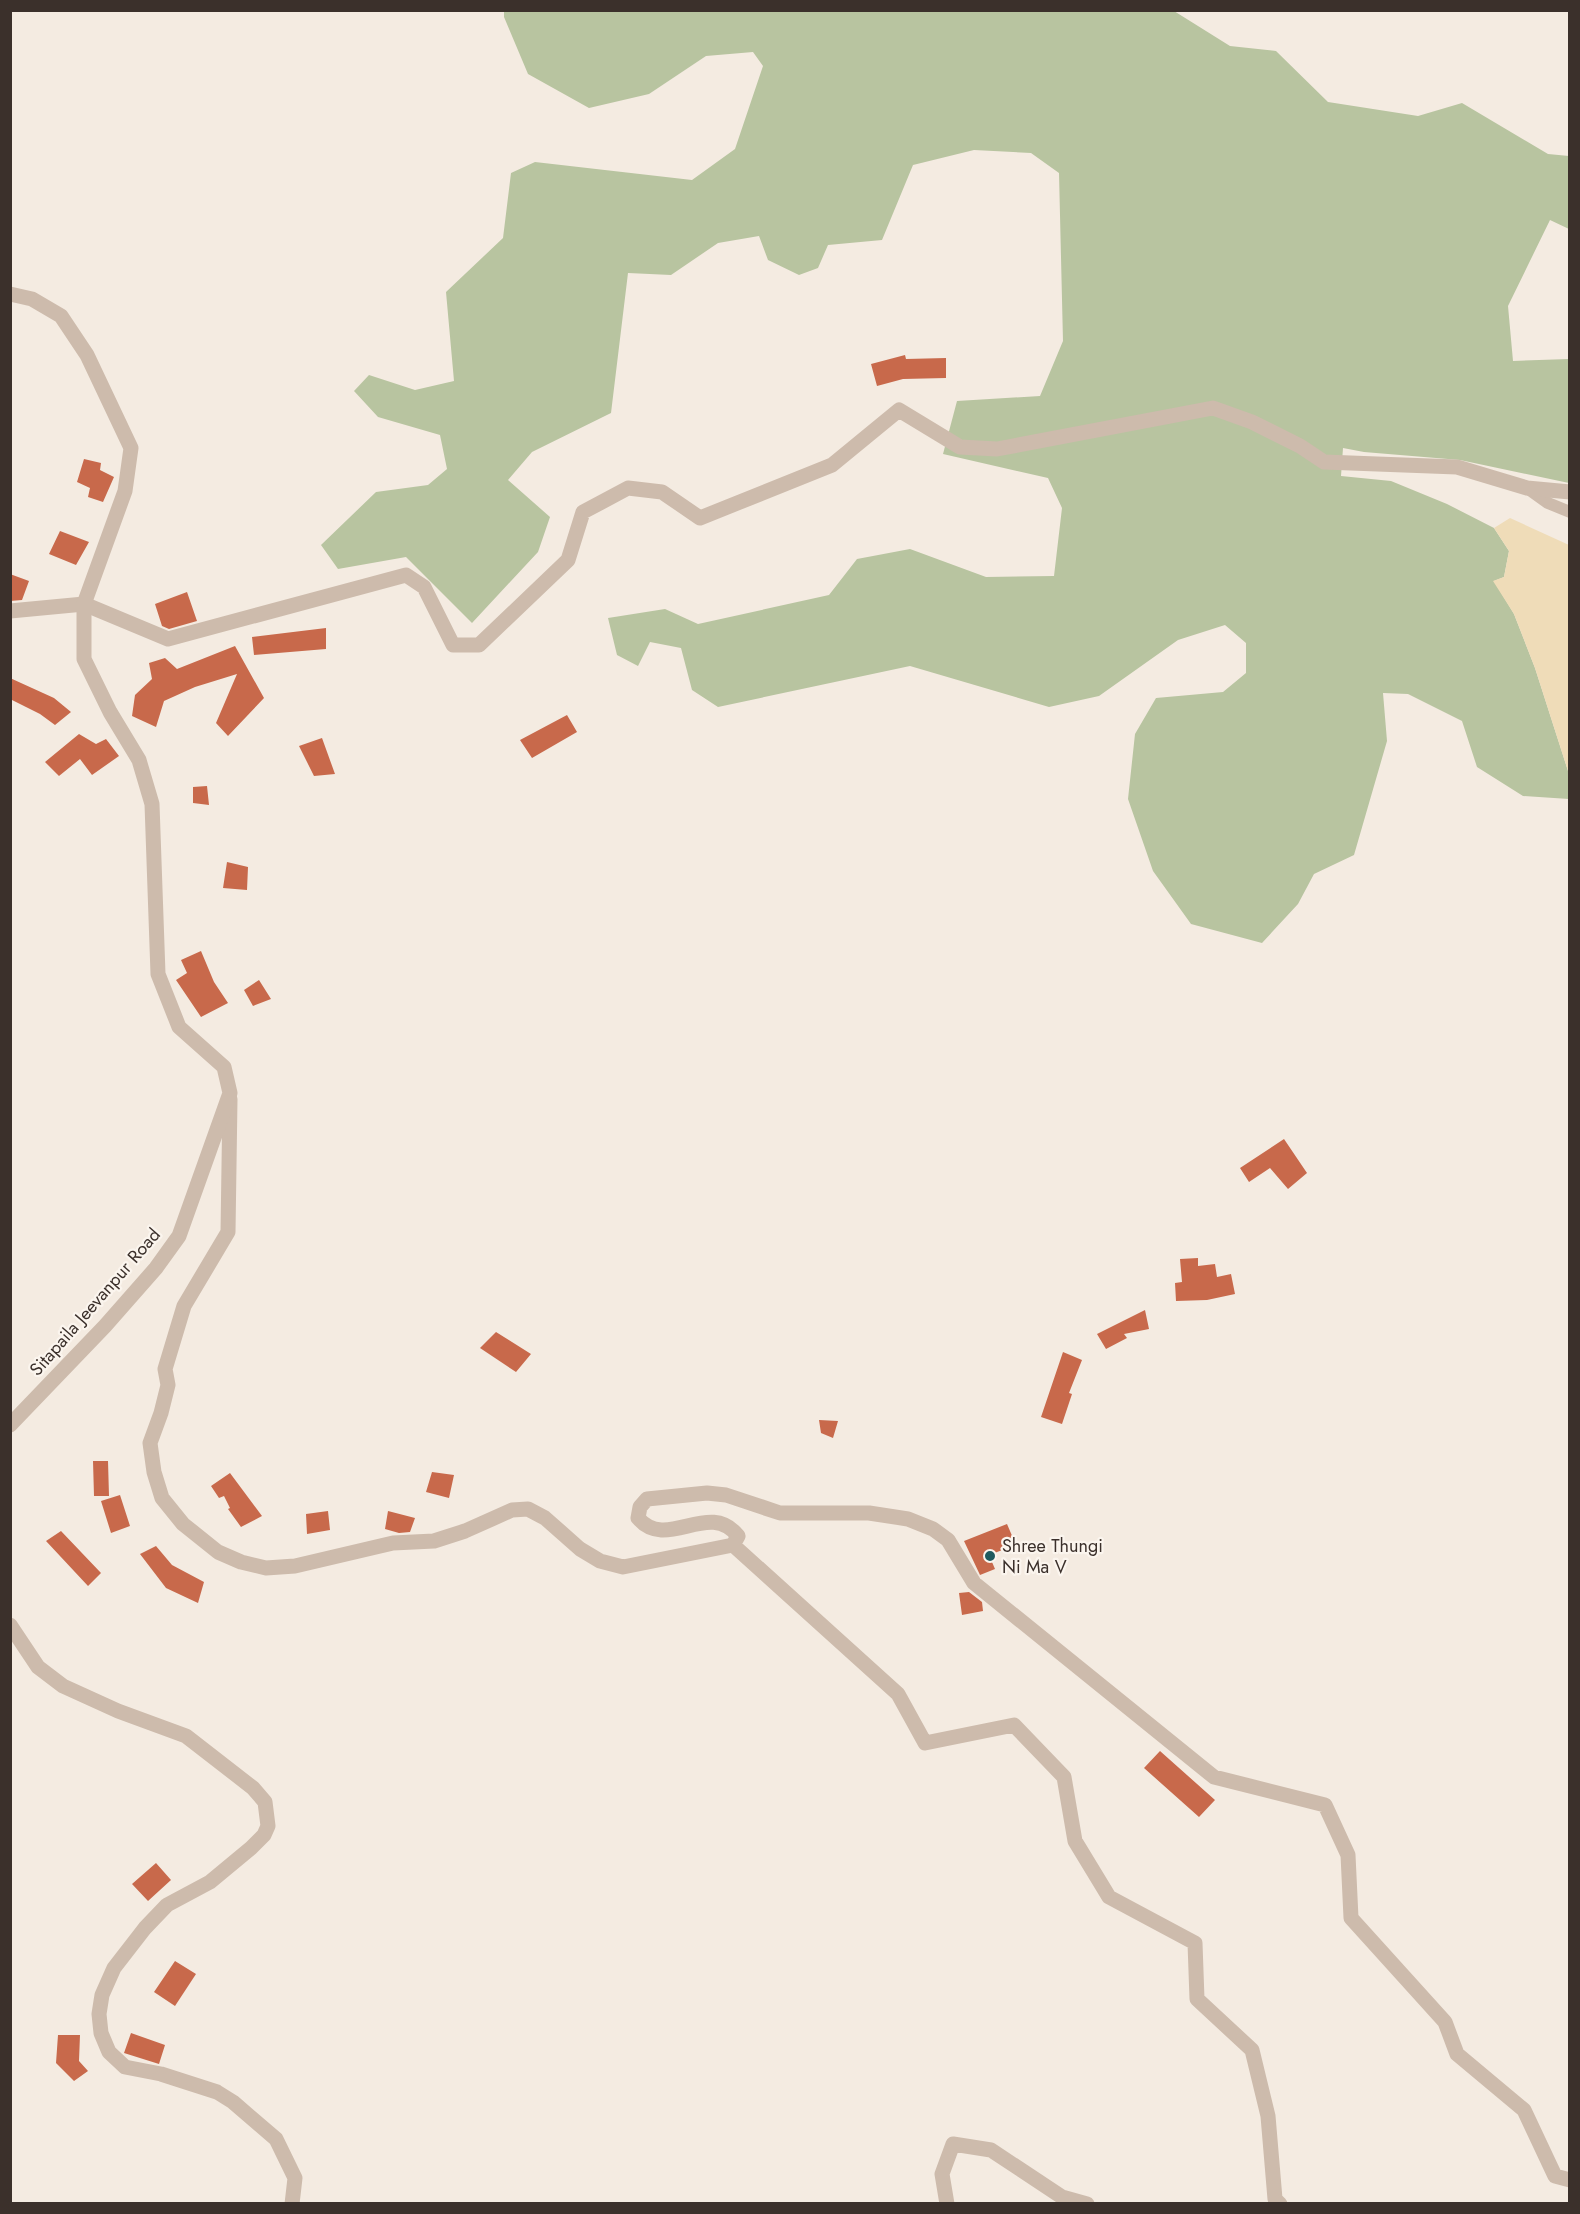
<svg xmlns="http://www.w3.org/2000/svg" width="1580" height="2214" viewBox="0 0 1580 2214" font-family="Jost,sans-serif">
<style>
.green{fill:#b8c4a0}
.sand{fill:#efdcb8}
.building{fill:#c8694b}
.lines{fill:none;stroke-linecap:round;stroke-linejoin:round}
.service{stroke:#cdbbac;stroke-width:12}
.minor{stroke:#cdbbac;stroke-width:15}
.tertiary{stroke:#cdbbac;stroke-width:15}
.poi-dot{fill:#1f5a5e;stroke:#fbf5ee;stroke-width:2}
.labels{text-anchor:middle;stroke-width:4.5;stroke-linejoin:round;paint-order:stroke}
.street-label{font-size:18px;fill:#3b302b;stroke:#fbf5ee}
.poi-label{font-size:18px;fill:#3b302b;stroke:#fbf5ee;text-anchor:start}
</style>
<rect width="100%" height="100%" fill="#f4ebe1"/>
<!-- green -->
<path class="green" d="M504,11H1174L1230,46L1276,51L1328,102L1418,116L1462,103L1548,154L1569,156V229L1550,220L1508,306L1513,361L1569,359V483L1460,460L1364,452L1343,448L1341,476L1391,481L1447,504L1494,528L1509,551L1504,577L1494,581L1514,614L1535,668L1569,774V799L1523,796L1477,767L1462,721L1408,694L1383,693L1387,741L1354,855L1314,874L1298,904L1262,943L1191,924L1153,871L1128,799L1135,734L1156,698L1223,692L1246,673V643L1225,625L1178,640L1099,696L1049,707L910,666L718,707L692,690L681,648L650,642L638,666L617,655L608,618L665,609L698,624L829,595L857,559L910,549L986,577L1054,576L1062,508L1048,478L943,454L957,401L1040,396L1063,341L1059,173L1031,153L974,150L913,165L882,240L828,245L818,268L799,275L768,260L759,236L718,243L671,275L628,273L611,413L532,452L508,480L550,517L538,552L472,623L406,557L338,569L321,545L376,492L428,485L447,469L440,435L378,417L354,391L369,375L415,390L454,381L446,292L503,238L511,173L535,162L692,180L735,149L763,66L753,52L706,56L649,94L589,108L528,74L504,17Z"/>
<!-- sand -->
<path class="sand" d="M1510,518L1569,545V774L1535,668L1514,614L1493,581L1504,577L1509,551L1494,528Z"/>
<!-- building -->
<path class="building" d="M905,355L906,359L946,358V378L903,379L877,386L871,364Z
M84,459L101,463L100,470L114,477L103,502L88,497L90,488L77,482Z
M60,531L89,542L76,565L49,554Z
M10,574L29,581L22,600L10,601Z
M187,592L197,621L169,629L162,626L155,604Z
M326,628V649L254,655L252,637Z
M235,646L264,698L228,736L216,723L237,674L195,687L164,701L156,727L132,716L135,695L152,679L149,663L165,658L177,669Z
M10,678L54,698L71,712L55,725L40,714L10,699Z
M567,715L577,732L532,758L520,740Z
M79,734L96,744L106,739L119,756L92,775L80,759L59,776L45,762Z
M322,738L335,774L314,776L299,746Z
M207,786L209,805L193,803V787Z
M227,862L248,867L247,890L223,888Z
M201,951L214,982L228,1003L201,1017L176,980L187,973L181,960Z
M259,980L271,999L253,1006L244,990Z
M1284,1139L1307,1173L1288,1189L1270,1168L1249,1182L1240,1168Z
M1198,1258V1266L1215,1264L1217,1277L1231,1274L1235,1294L1207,1300L1176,1301L1175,1283L1182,1282L1180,1259Z
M1145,1310L1149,1329L1124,1334L1127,1338L1106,1349L1097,1334Z
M496,1332L531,1354L516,1372L480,1348Z
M1063,1352L1082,1360L1069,1393L1072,1394L1062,1424L1041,1417Z
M819,1420L838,1421L833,1438L821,1433Z
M93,1461H108L109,1496H94Z
M432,1472L454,1475L449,1498L426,1492Z
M230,1473L262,1516L241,1527L228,1509L230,1508L224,1496L219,1498L211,1486Z
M120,1495L130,1526L111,1533L101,1501Z
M328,1511L330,1530L307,1534L306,1514Z
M388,1511L415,1518L410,1532L399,1533L385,1529Z
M1007,1524L1016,1545L989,1555L995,1569L980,1575L964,1541Z
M61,1531L101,1573L88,1586L46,1541Z
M156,1546L172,1565L204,1582L198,1603L166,1588L140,1554Z
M969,1592L982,1602L983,1611L962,1615L959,1593Z
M1160,1751L1215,1800L1199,1817L1144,1768Z
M156,1863L171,1880L148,1901L132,1884Z
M175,1961L196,1974L175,2006L154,1992Z
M131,2033L165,2045L159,2064L124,2053Z
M58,2035H80L79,2061L88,2071L74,2081L56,2063Z"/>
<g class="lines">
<!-- service -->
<path class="service" d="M1527,488L1548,503L1570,512"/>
<!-- minor -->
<path class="minor" d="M10,611L84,604L168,639L406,575L424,587L453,645H479L568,560L583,512L628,488L662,492L700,518L832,465L899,410L960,447L997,449L1213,408L1252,422L1300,446L1324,462L1457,467L1527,488L1570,492
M230,1099L228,1232L184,1306L165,1369L168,1385L161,1413L150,1443L154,1472L162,1498L183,1524L218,1552L241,1562L266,1568L295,1566L393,1543L434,1541L465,1531L512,1510L528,1509L545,1518L580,1549L600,1561L623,1567L733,1545L738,1536C709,1499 667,1552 638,1518L640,1507L647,1499L707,1493L726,1495L780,1513H869L908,1519L933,1529L948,1540L974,1583L1214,1777L1325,1805L1348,1855L1351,1918L1445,2022L1457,2054L1524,2110L1555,2176L1570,2180
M733,1545L898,1694L925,1743L1014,1725L1064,1777L1075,1841L1109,1897L1195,1943L1197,1999L1252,2050L1268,2116L1275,2199L1280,2204
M947,2204L942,2174L953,2144L991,2150L1062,2197L1087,2204"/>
<!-- tertiary -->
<path class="tertiary" d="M10,294L32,299L61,316L87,355L131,448L125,491L84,604V659L110,712L139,760L152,804L158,974L179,1027L224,1067L230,1093L179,1236L156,1268L105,1326L10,1425
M10,1625L38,1667L63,1686L118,1711L186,1736L253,1788L265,1802L268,1826L264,1835L251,1848L210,1882L167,1905L145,1928L114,1968L102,1995L99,2014L101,2033L109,2052L125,2067L161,2074L217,2092L233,2102L276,2139L295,2178L292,2204"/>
</g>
<!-- markers -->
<circle class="poi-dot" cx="990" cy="1556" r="6"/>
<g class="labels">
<!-- street labels -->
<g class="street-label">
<text transform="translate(95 1302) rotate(-49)" y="6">Sitapaila Jeevanpur Road</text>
</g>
<!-- poi labels -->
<g class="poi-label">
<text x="1002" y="1552">Shree Thungi<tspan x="1002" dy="21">Ni Ma V</tspan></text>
</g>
</g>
<!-- border -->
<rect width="1580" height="2214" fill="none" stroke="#3b302b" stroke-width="24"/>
</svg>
